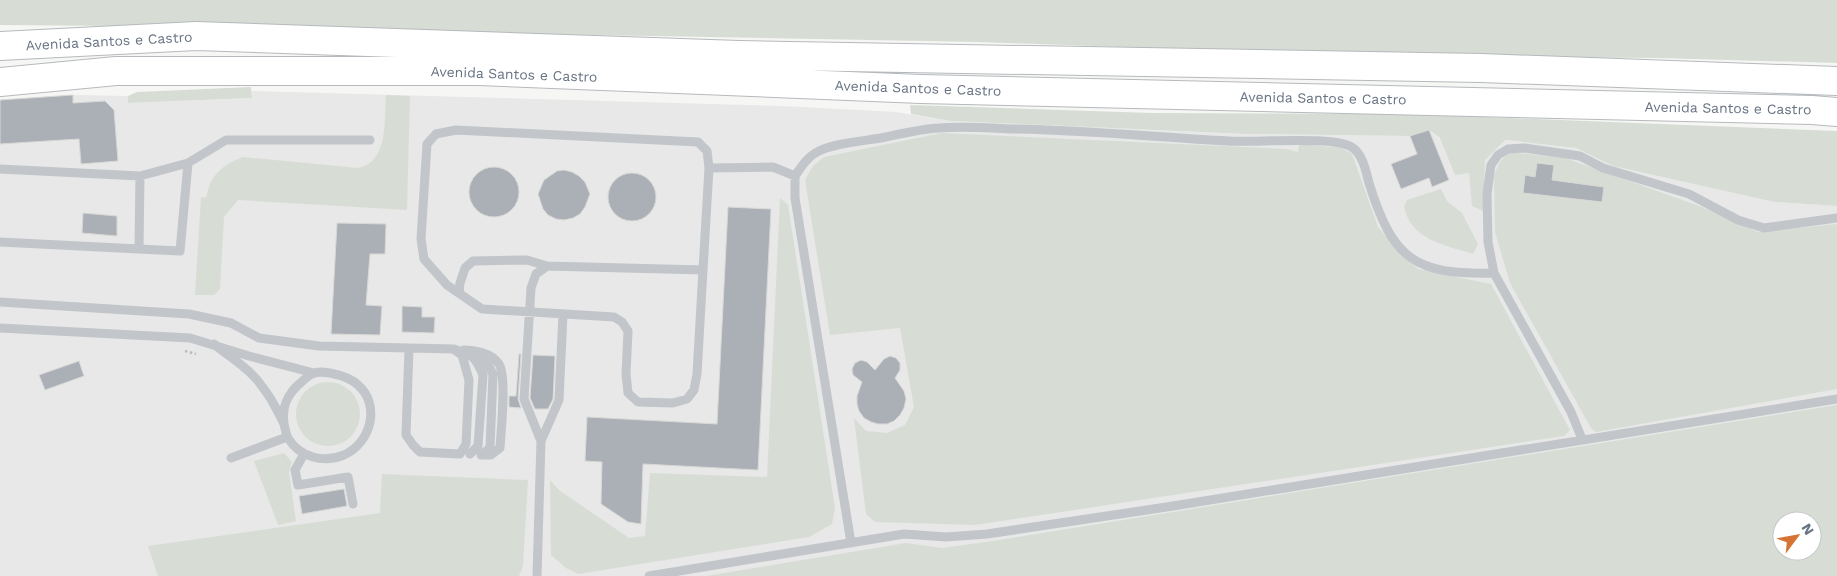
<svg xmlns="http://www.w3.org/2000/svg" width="1837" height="576" viewBox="0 0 1837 576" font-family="'Work Sans',sans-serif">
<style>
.built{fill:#e7e8e7;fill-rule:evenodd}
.green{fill:#d7ddd5;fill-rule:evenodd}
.building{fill:#abb0b7;stroke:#d8d8d6}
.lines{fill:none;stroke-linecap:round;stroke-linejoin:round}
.primary-casing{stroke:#b6b9bd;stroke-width:30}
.path{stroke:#babcbf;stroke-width:2.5;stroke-dasharray:2.5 2.5;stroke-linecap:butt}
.lane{stroke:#c2c5c9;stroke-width:9}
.primary{stroke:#fff;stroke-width:28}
.labels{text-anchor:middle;stroke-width:5;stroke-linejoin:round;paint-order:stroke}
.street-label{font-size:14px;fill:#687383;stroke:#fff}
</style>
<rect width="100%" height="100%" fill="#f6f7f4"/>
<!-- built -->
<path class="built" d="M252,91L782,106L896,112L951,121L1246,134L1410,136L1429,130L1440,139L1504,140L1576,148L1613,166L1774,202L1837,206V576H0V100L73,95L128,96V103L252,98ZM1782,521H1812V551H1782Z"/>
<!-- green -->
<path class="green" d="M0,0H1837V63L1657,58L1379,56L978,42L426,32L353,28L0,25Z
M251,87L252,98L128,103V96L137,92Z
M386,95L410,96L407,210L238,200L224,217L220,289L214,295H195L201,197L206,198C211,174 221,166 243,157L358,168C389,162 384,120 386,95Z
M910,105L1152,113L1408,114L1837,131V206L1774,202L1613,166L1576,148L1505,140L1485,160L1483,211L1472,206L1469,173L1455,175L1440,138L1429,130L1410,136L1246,134L951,121L911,114Z
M942,133L1287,149L1298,152L1299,144L1342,148L1352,154L1378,227L1404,257L1418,269L1491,284L1570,430L1564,436L975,525L875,522L866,514L854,418L866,431L887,433L905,425L914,407L900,328L830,335L805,180L812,167L824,157Z
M1509,152L1565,158L1702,207L1758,232L1837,224V389L1596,432L1591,428L1510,283L1495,232L1494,175L1500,162Z
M1441,189L1447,201L1462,213L1478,244L1473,254C1445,245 1410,240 1404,206L1407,200Z
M780,198L788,205L835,508L832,524L809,537L578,574L566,568L551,555L550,480L559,490L629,538L645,536L650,473L767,477Z
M296 414a32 32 0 1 1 64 0a32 32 0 1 1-64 0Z
M1837,405V576H706L906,543L942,548L993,541ZM1782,521H1812V551H1782Z
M284,453L292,462L289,472L296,521L278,525L254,461Z
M382,474L528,480L523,566L519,576H158L148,546L380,513Z"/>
<!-- building -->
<path class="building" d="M73,95V103L105,101L114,110L118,161L81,164L79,139L0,144V100Z
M1429,130L1449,180L1432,187L1429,178L1401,189L1391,164L1417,154L1410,136Z
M1537,163L1554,165L1552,180L1604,187L1602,202L1523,193L1525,175L1535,177Z
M469 192a25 25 0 1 1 50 0a25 25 0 1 1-50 0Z
M564,170L572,172L579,176L585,182L590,194L585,207L580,214L573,218L564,220L556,219L548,215L543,209L538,194L544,180L557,171Z
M608 197a24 24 0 1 1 48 0a24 24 0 1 1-48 0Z
M728,207L771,209L758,470L643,464L641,524L628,522L601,504L602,462L585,461L587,417L717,424Z
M83,213L117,216V236L82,233Z
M337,223L386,224L385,254H370L366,305L382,306L380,335L331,334Z
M402,306L422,307V317H435L434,333L402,332Z
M519,354H521L518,399L521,408L509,407V396H516Z
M533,355L555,356L553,399L548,409H535L530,398Z
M890,356L896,358L900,363V370L895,378L904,391L906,399L904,408L900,415L894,421L887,424H878L871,422L864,418L859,411L857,404V396L862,382L853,375L852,369L855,363L861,360L867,362L875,370L884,359Z
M79,361L84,376L45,390L39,375Z
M344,489L347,506L302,514L299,496Z"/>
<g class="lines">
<defs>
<path id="primary" d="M0,46L196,36L739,55L1481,68L1837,81
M0,82L116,71H479L921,89L1812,110L1837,112"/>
</defs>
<!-- primary casing -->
<use href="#primary" class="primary-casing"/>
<!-- path -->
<path class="path" d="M185,351L196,354"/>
<!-- lane -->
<path class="lane" d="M709,168L773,167L795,176C801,167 808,156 819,151C836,143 862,141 881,138C900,134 920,129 939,128C963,126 987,128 1011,129C1083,130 1155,137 1228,141C1252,143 1338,135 1353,148C1363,155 1366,172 1369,183C1393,260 1415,275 1494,273
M0,169L140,176L139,249L0,242
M140,176L188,163L226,140H370
M795,176V198L851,543
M139,249L180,251L188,163
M547,266L536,274L531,288L524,399L541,441L559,400L563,314
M459,293L460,283L465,268L473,261L527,260L547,266L703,270L697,374L694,390L687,399L673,403L638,402L628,393L626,374L628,331L622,322L614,317L482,309L447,285L424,259L421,239L427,144L436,134L456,130L698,142L707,151L709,168L703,270
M0,302L189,314L231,323L259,338L319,346L454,349C472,355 475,356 483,375L478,446L470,454
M0,328L190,338L249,356L314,373
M214,344C228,356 247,367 258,381C263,388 269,395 273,403C277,410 281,417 284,424C285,428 286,434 288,438C300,458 324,463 344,455C371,443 381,405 358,385C351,378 340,375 330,373C324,372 318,371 312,374C306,377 302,382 297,386C286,397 282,408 284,423
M409,349L406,435L413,445L420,452L460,454L466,444L469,380L462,355L456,351
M464,350C476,351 491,352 499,364C507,377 501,430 500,448L491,455H481
M477,354L486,361L493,374L490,448L481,455
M1582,439L1571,412L1494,273L1488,242L1487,194L1491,165L1498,155L1508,149L1524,148L1580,156L1603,168L1689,194L1738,220L1764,228L1837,218
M304,454L295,470L298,485L348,477L353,504
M231,458L287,437
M537,576L541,441
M649,576L904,534L946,537L987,534L1173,506L1837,399"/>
<!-- primary -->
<use href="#primary" class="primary"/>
</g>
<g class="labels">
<!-- street labels -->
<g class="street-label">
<text transform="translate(109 41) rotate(-3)" y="5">Avenida Santos e Castro</text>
<text transform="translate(514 74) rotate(2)" y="5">Avenida Santos e Castro</text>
<text transform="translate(918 88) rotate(2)" y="5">Avenida Santos e Castro</text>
<text transform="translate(1323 98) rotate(1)" y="5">Avenida Santos e Castro</text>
<text transform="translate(1728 108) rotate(1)" y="5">Avenida Santos e Castro</text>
</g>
</g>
<!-- north arrow -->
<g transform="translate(1797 536) rotate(58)"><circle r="24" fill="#ffffff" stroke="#c3c7cd"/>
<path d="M0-4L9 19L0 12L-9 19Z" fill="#d87433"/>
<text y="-8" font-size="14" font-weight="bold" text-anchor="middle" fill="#687383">N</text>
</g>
</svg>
